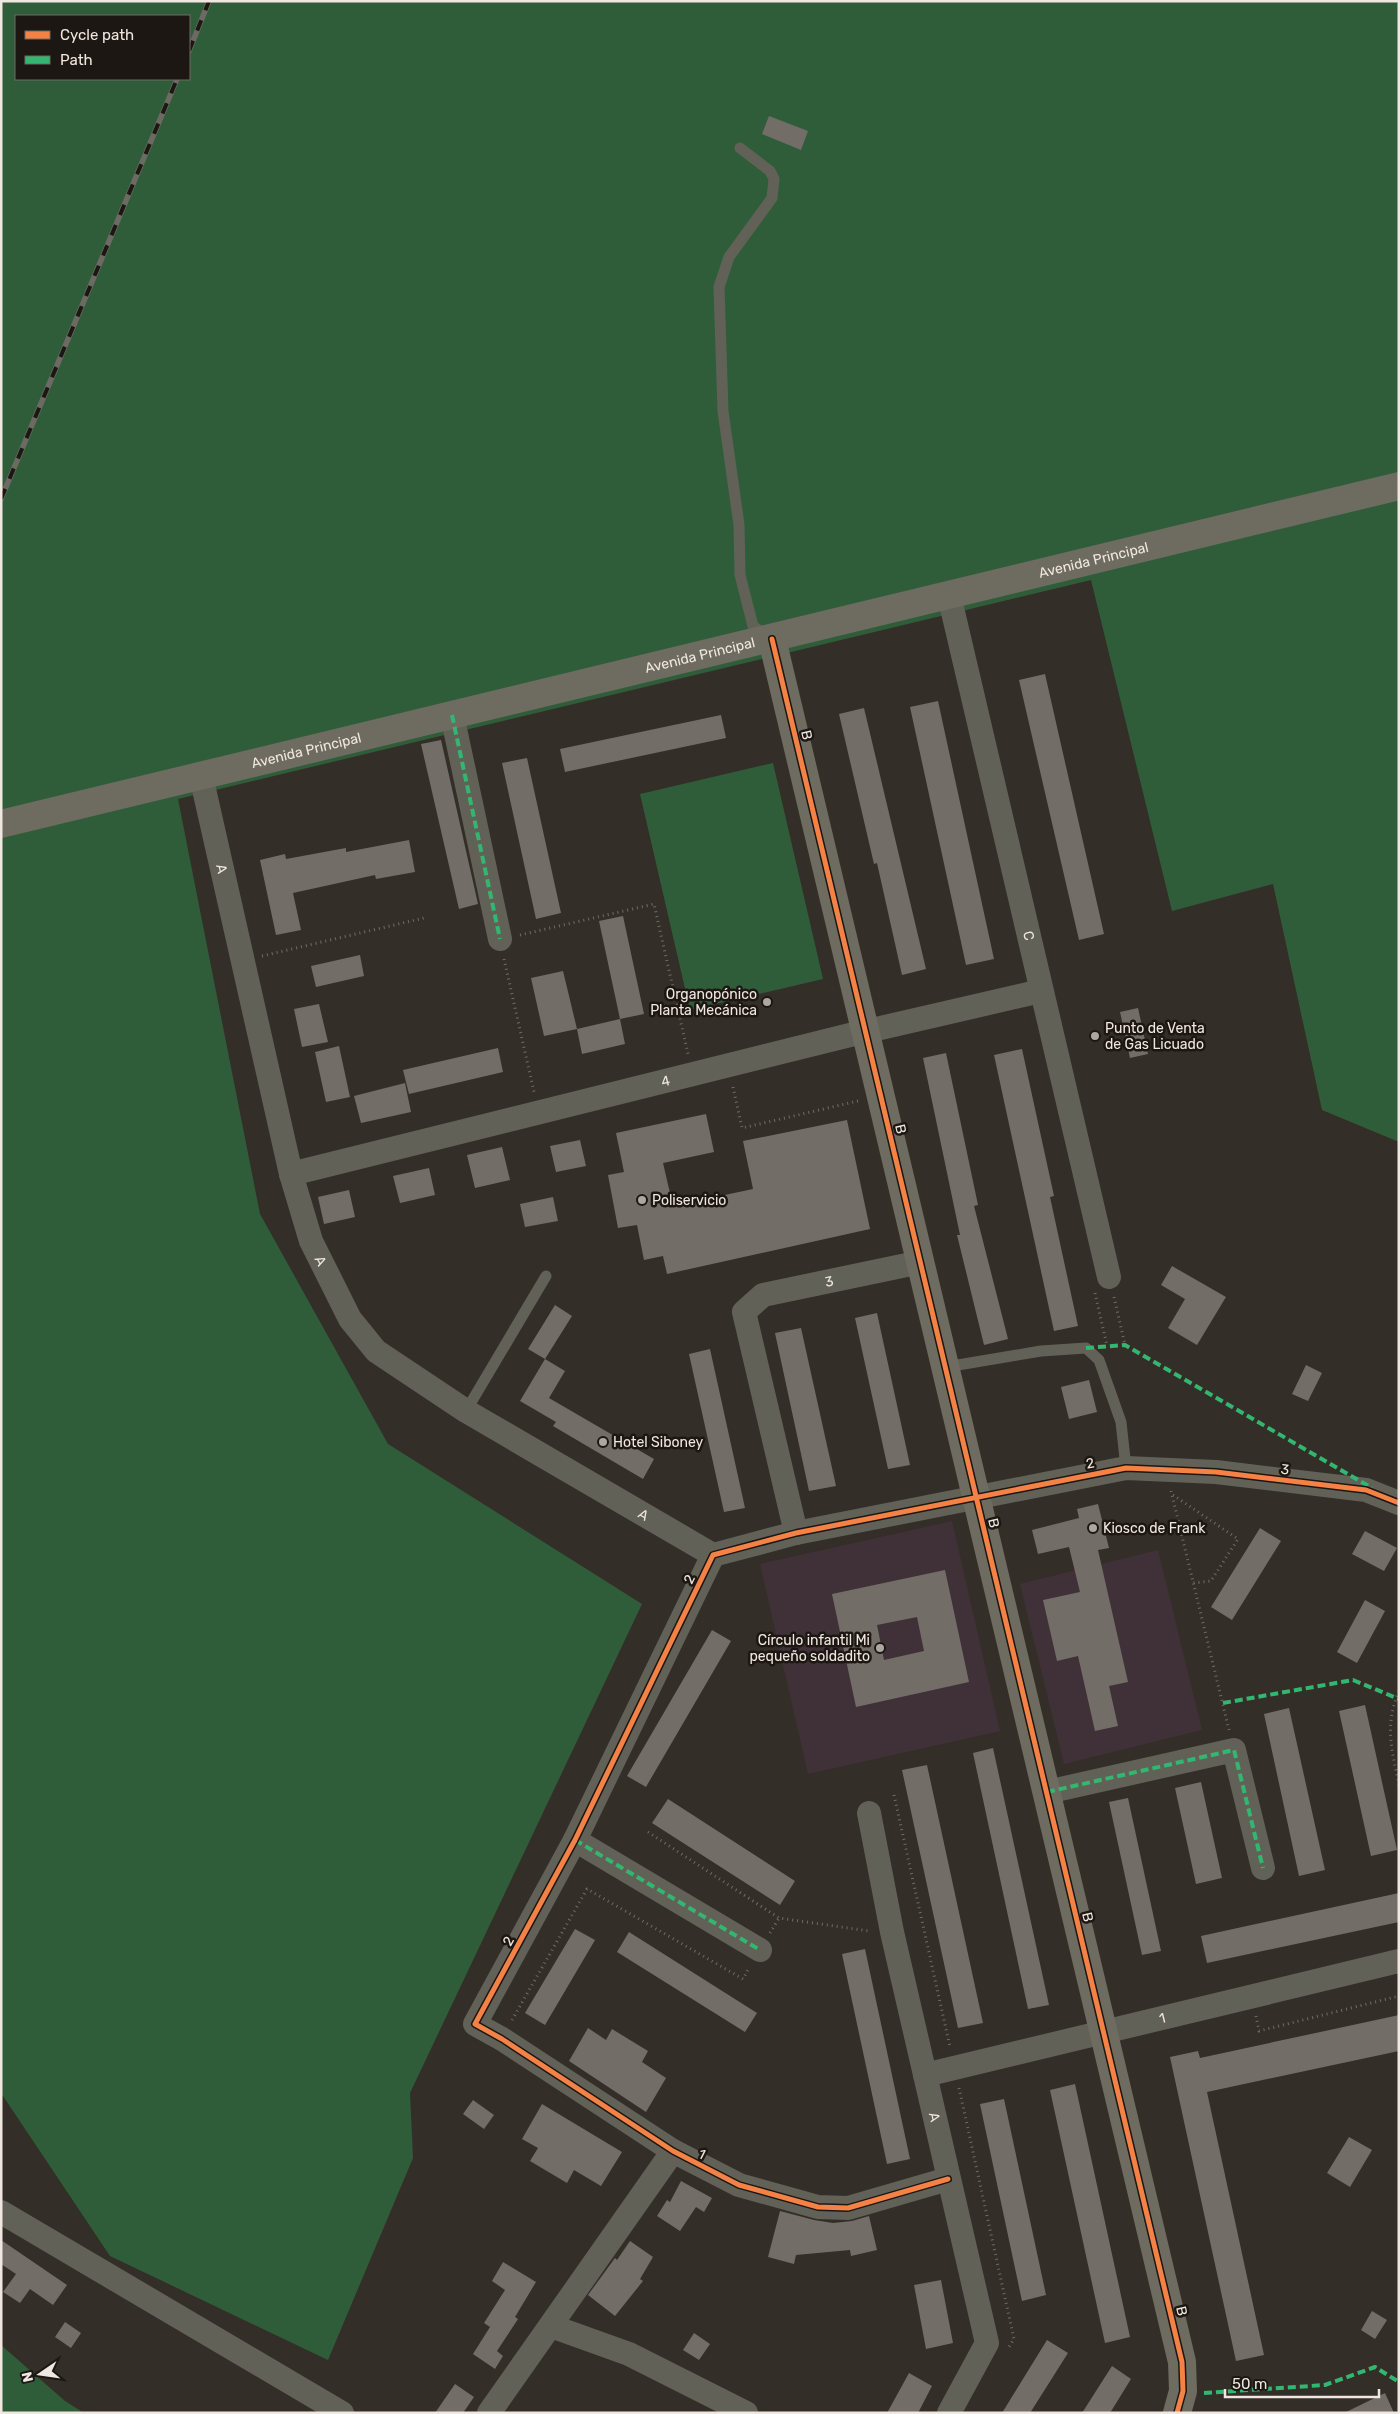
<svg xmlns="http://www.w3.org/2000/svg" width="1400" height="2414" viewBox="0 0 1400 2414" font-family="Rubik,sans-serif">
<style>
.education{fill:#403139}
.green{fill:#305d39;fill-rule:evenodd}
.building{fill:#736d68;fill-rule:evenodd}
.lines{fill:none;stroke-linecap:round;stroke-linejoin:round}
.path{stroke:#706c65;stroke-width:3;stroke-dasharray:1 4;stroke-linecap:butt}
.lane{stroke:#626158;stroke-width:11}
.street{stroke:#626158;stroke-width:24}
.secondary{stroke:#6e6c60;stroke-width:28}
.rail-casing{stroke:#6d6a64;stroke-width:5.5}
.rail{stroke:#1c1712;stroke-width:4;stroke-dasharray:11;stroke-linecap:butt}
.quiet{stroke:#33b770;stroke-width:4;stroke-dasharray:8 4;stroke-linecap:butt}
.cycleway-casing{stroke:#1c1712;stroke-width:8}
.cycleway{stroke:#f48246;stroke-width:5}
.poi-dot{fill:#aea6a0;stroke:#1c1712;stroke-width:2}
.labels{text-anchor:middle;stroke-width:5;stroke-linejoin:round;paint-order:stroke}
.street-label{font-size:14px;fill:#f0e7e0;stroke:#1c1712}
.poi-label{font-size:14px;fill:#f0e7e0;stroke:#1c1712;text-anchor:start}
</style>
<rect width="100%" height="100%" fill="#342e28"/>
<!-- education -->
<path class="education" d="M952,1521L1000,1731L808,1774L760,1564Z
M1158,1550L1202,1730L1064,1764L1020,1584Z"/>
<!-- green -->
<path class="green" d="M1,1H1399V1142L1322,1110L1273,884L1172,911L1091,580L178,799L260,1214L388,1444L642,1604L410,2093L413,2158L328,2360L110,2256L1,2093ZM16,16H189V79H16Z
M773,763L823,979L690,1010L640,794Z
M1,2345L65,2401L84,2413H1Z"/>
<!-- building -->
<path class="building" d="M769,116L808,131L801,150L762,134Z
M1045,674L1104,934L1079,940L1019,680Z
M938,701L994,959L966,965L910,707Z
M864,708L926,969L902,975L877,863L874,864L839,714Z
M721,715L726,738L565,772L560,749Z
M441,740L478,904L459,909L421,744Z
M527,758L561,913L536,919L502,763Z
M409,840L415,872L376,879L375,875L293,893L301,930L276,935L260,860L285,854L286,859L346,848V852Z
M623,916L644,1014L620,1019L599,921Z
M360,955L364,976L316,987L311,966Z
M563,971L577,1029L544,1036L531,978Z
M319,1004L328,1042L302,1047L294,1009Z
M1138,1008L1148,1054L1130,1058L1120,1012Z
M620,1019L625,1044L582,1054L577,1029Z
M339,1046L350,1097L326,1102L315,1052Z
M498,1048L503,1072L409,1094L403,1070Z
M1022,1049L1054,1196L1050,1197L1078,1326L1054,1331L994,1055Z
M946,1053L978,1205L974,1206L1008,1339L984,1345L957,1235H960L923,1058Z
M405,1083L411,1112L361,1123L354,1096Z
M706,1114L714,1152L663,1163L673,1206L753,1189L743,1141L847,1120L870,1229L667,1274L663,1256L644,1260L637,1225L618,1228L608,1175L624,1172L616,1133Z
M580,1140L586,1166L556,1172L550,1146Z
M502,1147L510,1180L475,1188L467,1155Z
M429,1168L435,1195L400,1203L393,1176Z
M349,1190L355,1217L324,1224L318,1197Z
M553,1197L558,1221L525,1227L520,1204Z
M1172,1266L1226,1297L1197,1345L1168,1328L1185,1299L1161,1285Z
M555,1305L572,1316L545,1359L528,1349Z
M877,1313L910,1465L888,1469L855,1318Z
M801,1328L836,1486L809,1491L775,1333Z
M710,1349L745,1508L724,1512L689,1354Z
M545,1359L565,1371L549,1398L654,1459L643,1479L553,1426L556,1422L520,1401Z
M1306,1365L1322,1373L1308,1401L1292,1394Z
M1089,1380L1097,1412L1069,1419L1061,1387Z
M1098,1504L1109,1548L1098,1550L1128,1682L1109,1686L1118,1726L1095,1731L1078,1656L1057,1661L1043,1600L1080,1592L1069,1547L1038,1554L1032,1530L1079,1518L1077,1509Z
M1260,1528L1281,1541L1232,1620L1211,1607Z
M1365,1531L1397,1548L1384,1571L1352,1554Z
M945,1570L969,1682L856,1707L832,1594ZM917,1617L924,1651L884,1660L877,1625Z
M1365,1600L1385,1611L1357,1663L1337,1652Z
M712,1630L731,1641L646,1787L627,1776Z
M1365,1705L1397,1850L1371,1856L1339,1711Z
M1289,1708L1325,1870L1299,1876L1264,1714Z
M993,1748L1049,2005L1028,2009L973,1753Z
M927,1765L983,2023L958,2028L902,1770Z
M1201,1782L1222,1878L1196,1884L1175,1788Z
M1128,1798L1161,1951L1142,1955L1109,1802Z
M668,1799L795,1881L780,1905L652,1823Z
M1399,1893V1922L1207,1963L1201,1936Z
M575,1929L595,1940L545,2025L525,2013Z
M629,1932L757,2013L745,2032L617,1952Z
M865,1949L910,2159L887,2164L842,1954Z
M1399,2015V2051L1207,2092L1264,2355L1236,2361L1170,2057L1198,2051L1200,2058Z
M588,2028L606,2040L612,2029L648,2051L642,2062L666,2078L646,2112L569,2061Z
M1075,2084L1130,2337L1105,2343L1050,2090Z
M1004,2099L1046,2295L1022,2301L980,2104Z
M473,2100L494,2115L484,2129L463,2114Z
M542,2104L622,2152L601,2186L574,2170L567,2183L530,2161L538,2148L522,2139Z
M1349,2137L1372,2150L1350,2187L1327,2173Z
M681,2181L712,2198L704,2212L696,2207L680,2231L657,2216L667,2200L670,2202Z
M780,2211L814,2220L833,2223L852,2221L869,2216L877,2250L851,2256L850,2250L796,2255L794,2264L768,2257Z
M1,2240L67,2285L53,2305L30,2289L20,2303L3,2292L16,2274L1,2264Z
M630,2241L653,2257L640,2279L643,2281L615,2316L588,2295L615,2258L617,2260Z
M503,2262L536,2282L515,2317L518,2319L497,2351L503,2356L495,2369L473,2354L490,2327L484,2323L505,2290L492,2281Z
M941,2280L953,2343L926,2349L914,2285Z
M1372,2311L1387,2320L1375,2339L1361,2330Z
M65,2322L81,2333L71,2348L55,2337Z
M694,2333L710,2344L699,2360L683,2350Z
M1047,2340L1068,2353L1030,2413H1002Z
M1112,2366L1131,2379L1110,2413H1082Z
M909,2373L932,2386L918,2413H887Z
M455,2384L474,2397L463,2413H435Z
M1385,2393L1394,2413H1344Z"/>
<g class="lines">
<!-- path -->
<path class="path" d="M520,935L654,904L688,1054
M262,956L424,918
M504,959L534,1092
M733,1087L742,1128L858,1101
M1095,1293L1107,1346
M1114,1297L1125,1345
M1171,1491L1229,1730
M1173,1495L1238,1539L1211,1581L1193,1583
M1399,1691C1384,1726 1392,1750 1399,1785
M894,1795L950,2047
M648,1832L779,1918L869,1931
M770,1933L779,1918
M1256,2016L1259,2031L1399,1996
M512,2020L587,1889L743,1979L749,1968
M959,2088L1014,2339L1009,2347"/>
<!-- lane -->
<path class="lane" d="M740,148L770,171L774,179L772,198L729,257L719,287L723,411L739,525L740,575L753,626L766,635
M946,1367L1041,1351L1086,1348L1099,1360L1121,1422L1126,1468
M466,1411L546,1276"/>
<!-- street -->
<g class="street">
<path id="s1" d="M949,595L1109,1277"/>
<path d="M452,715L500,939"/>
<path id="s2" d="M201,776L291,1174L311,1241L350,1319L376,1351L466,1411L713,1555"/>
<path id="s3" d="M291,1174L850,1035L1041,991"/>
<path id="s4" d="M796,1533L744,1312L763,1295L921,1262"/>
<path d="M1047,1792L1234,1750L1263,1868"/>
<path id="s5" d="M869,1813L892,1932L987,2343L949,2413"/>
<path d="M575,1840L760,1950"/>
<path id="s6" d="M925,2075L1399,1961"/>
<path d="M948,2179L848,2208L818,2207L739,2185L673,2151L502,2039L475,2024L575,1840L713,1555L796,1533L1126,1468L1216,1472L1366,1490L1399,1503"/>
<path d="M1,2212L342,2413"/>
<path d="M551,2326L629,2354L746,2413"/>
<path d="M489,2413L673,2151"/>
</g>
<!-- secondary -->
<g class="secondary">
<path d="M772,639L1182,2362L1183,2391L1177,2413"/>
<path id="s7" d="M1,824L1399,486"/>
</g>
<defs>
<path id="rail" d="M189,51L209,1
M1,499L177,79"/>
</defs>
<!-- rail casing -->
<use href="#rail" class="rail-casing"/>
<!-- rail -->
<use href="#rail" class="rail"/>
<!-- quiet -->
<path class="quiet" d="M452,715L500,939
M1086,1348L1125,1345L1372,1488
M1223,1703L1353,1680L1399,1699
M1047,1792L1234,1750L1263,1868
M575,1840L760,1950
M1204,2393L1325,2385L1375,2367L1399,2382"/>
<defs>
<path id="cycleway" d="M772,639L1182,2362L1183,2391L1177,2413
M948,2179L848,2208L818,2207L739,2185L673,2151L502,2039L475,2024L575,1840L713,1555L796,1533L1126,1468L1216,1472L1366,1490L1399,1503"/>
</defs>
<!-- cycleway casing -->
<use href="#cycleway" class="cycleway-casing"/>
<!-- cycleway -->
<use href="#cycleway" class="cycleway"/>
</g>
<!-- markers -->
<g class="poi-dot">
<circle cx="767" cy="1002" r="5"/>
<circle cx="1095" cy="1036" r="5"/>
<circle cx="642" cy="1200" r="5"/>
<circle cx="603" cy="1442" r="5"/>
<circle cx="1093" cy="1528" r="5"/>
<circle cx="880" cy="1648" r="5"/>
</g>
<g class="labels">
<!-- street labels -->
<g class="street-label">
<text dy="5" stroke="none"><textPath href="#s7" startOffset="1124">Avenida Principal</textPath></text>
<text dy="5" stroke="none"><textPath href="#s7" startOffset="719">Avenida Principal</textPath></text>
<text transform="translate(807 735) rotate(77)" y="5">B</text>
<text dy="5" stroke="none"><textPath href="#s7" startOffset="314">Avenida Principal</textPath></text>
<text dy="5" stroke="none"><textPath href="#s2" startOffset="95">A</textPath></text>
<text dy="5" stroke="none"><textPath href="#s1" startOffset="350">C</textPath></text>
<text dy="5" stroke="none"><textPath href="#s3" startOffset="386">4</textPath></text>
<text transform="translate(901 1129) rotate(77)" y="5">B</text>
<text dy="5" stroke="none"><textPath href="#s2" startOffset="500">A</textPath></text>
<text dy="5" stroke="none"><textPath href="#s4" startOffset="320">3</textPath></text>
<text transform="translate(1090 1463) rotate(-11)" y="5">2</text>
<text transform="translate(1285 1469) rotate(7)" y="5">3</text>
<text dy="5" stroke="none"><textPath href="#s2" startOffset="920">A</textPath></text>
<text transform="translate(994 1523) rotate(77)" y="5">B</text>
<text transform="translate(689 1579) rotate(-64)" y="5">2</text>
<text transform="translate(1088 1917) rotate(77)" y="5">B</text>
<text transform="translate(508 1941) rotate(-61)" y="5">2</text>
<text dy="5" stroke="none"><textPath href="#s6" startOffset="244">1</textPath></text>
<text dy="5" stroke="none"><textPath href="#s5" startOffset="311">A</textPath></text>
<text transform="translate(702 2154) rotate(27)" y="5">1</text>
<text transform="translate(1182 2311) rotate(77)" y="5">B</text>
</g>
<!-- poi labels -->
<g class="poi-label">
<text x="757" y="999" text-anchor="end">Organopónico<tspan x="757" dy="16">Planta Mecánica</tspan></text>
<text x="1105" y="1033">Punto de Venta<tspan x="1105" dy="16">de Gas Licuado</tspan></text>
<text x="652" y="1205">Poliservicio</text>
<text x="613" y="1447">Hotel Siboney</text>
<text x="1103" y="1533">Kiosco de Frank</text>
<text x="870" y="1645" text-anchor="end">Círculo infantil Mi<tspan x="870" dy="16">pequeño soldadito</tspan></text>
</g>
</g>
<!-- border -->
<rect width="1400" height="2414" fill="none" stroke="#f0e7e0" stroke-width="5"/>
<!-- legend -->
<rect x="15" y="15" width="175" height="65" fill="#1c1712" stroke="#716a64"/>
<rect x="25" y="31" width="25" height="8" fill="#f48246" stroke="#716a64"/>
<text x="60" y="40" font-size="15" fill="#f0e7e0">Cycle path</text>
<rect x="25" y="56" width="25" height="8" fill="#33b770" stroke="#716a64"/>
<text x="60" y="65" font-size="15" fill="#f0e7e0">Path</text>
<!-- north arrow -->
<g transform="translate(40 2374) rotate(257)" stroke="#1c1712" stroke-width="4" paint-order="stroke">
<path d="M0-4L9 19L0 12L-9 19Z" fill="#f0e7e0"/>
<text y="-8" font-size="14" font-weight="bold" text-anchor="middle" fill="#f0e7e0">N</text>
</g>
<!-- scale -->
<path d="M1225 2389v8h154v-8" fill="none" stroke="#f0e7e0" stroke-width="2.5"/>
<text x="1232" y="2389" font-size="15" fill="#f0e7e0" stroke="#1c1712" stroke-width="4" paint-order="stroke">50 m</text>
</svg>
